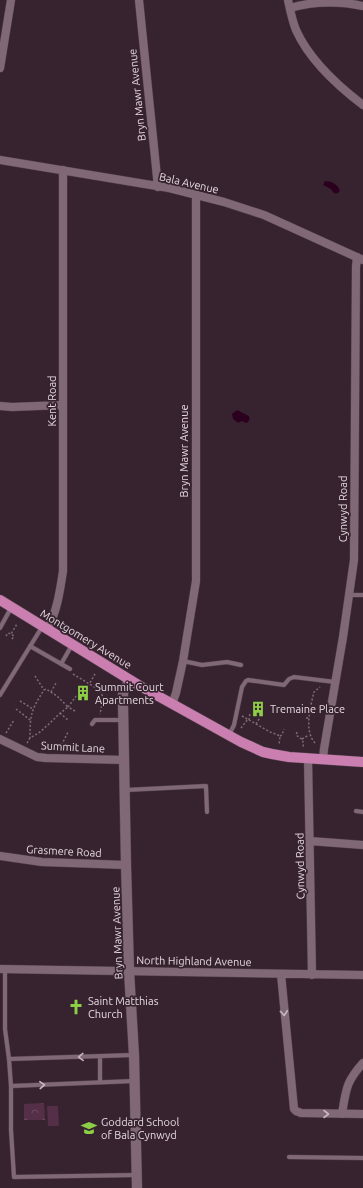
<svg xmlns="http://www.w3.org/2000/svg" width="363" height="1188" viewBox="0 0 363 1188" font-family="Ubuntu,sans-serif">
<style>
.grass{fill:#552e48}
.park{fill:url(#park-crowns)}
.water{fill:url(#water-ripples)}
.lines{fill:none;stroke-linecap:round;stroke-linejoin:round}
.service-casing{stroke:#51414b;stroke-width:5}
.minor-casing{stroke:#51414b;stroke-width:9}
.tertiary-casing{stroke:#51414b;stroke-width:11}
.primary-casing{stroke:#51414b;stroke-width:11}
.path{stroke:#7d6c77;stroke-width:1.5;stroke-dasharray:2 2;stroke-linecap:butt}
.service{stroke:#806876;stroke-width:4}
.minor{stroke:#806876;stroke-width:8}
.tertiary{stroke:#806876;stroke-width:10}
.primary{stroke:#ca7fb0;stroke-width:10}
.oneway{stroke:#c6b6c0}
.labels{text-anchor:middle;stroke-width:3.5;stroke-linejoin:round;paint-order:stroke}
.street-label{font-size:11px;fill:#e4d7df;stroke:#37232f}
.poi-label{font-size:11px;fill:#e4d7df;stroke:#37232f;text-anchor:start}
</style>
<defs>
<pattern id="park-crowns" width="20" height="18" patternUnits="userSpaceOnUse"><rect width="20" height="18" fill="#552e48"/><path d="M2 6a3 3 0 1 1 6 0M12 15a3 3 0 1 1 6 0" fill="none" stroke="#6d4c62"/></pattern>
<pattern id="water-ripples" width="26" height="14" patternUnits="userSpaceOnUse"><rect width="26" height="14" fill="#2b001f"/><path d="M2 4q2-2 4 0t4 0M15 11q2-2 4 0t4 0" fill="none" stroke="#4a243f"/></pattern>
</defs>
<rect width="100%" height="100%" fill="#37232f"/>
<!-- grass -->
<path class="grass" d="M47,1106H58L59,1126H48Z"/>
<!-- park -->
<path class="park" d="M44,1103L45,1120H24V1104Z"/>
<!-- water -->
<path class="water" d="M325,181C331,181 338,184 340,191L338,193L334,194L331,189L323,185Z
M237,410L249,416V418H250L248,422L246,423L242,421L238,423L233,419L232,414Z"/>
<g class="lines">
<defs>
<path id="service" d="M350,595H363
M0,628L11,608
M30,646L70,669
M183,661L202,665L227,662L241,665
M61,664L72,645
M0,695L42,627
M92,724L95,720H123
M229,735L234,725L242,687L246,681L248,680L284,685L289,679L294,677L335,682
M126,790L206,786L207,812
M356,811L363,812
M5,969V1029L9,1059
M133,1055L9,1059L11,1086L134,1081
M100,1082V1057
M11,1086V1130L14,1177L136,1175
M289,1157L363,1158"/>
<path id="minor" d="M139,0L158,187
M288,0C290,10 292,20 296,30C309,59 338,86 363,105
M290,8C314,1 339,1 363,6
M0,68L11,0
M0,160L169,188L224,202L264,215L363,260
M0,406L12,407L63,405
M47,630C57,612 60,591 63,571V170
M172,704L176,693L183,661L196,581V195
M0,739L37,757L46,758L125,760
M308,758L312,975
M323,759L324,749L343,637L354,560L356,267L357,257
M310,841L363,845
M0,856L42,862L126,865
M0,969L363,975
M281,974L294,1109L296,1111L301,1113L363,1114
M342,1114C346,1089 346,1082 363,1063"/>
<path id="tertiary" d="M130,680L123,692V704L126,865L129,971L134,1055L137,1188"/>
<path id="primary" d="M0,600L140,686L241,742L263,752L272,754L289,757L363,762"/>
</defs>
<!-- service casing -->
<use href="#service" class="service-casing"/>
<!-- minor casing -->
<use href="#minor" class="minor-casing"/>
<!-- tertiary casing -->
<use href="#tertiary" class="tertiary-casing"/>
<!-- primary casing -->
<use href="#primary" class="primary-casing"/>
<!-- path -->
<path class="path" d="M6,636L8,633L11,634
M12,639L14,636L11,634L17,624
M73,674L101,691L103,699L100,714
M35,676L44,690
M88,686L95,674
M51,692L56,683
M20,701L33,709
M16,709L30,720
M75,711L68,707L77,695
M60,713L69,721
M242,716L270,732L278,735L280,737L279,744
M306,718H310
M249,720L250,713
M256,724L261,716
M241,728L248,719
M297,732L296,735C302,739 304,740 303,748
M6,733L14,720
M280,736L282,735L284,729
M302,739L309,735
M27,743L30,738L40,732L50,723L59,714L68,707L57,696L46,689L44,690C31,710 30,715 30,738
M315,743C304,731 310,708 314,692L320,687
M61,749V746L68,732"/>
<!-- service -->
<use href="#service" class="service"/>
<!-- minor -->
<use href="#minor" class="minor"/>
<!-- tertiary -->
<use href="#tertiary" class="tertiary"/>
<!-- primary -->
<use href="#primary" class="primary"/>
</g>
<!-- one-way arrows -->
<defs><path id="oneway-chevron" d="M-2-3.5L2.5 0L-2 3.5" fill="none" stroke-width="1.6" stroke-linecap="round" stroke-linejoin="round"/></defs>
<g class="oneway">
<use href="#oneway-chevron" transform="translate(284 1013) rotate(85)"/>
<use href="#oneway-chevron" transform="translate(81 1057) rotate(178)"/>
<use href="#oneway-chevron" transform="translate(42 1085) rotate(-3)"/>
<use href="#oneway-chevron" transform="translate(326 1114)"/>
</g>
<!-- icons -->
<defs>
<symbol id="building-bare" viewBox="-9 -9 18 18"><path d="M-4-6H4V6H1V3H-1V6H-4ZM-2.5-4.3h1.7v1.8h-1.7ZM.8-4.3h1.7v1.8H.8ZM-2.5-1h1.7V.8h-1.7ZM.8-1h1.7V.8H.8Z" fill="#8cce45" stroke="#37232f" stroke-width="2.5" paint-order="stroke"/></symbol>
<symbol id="church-bare" viewBox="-9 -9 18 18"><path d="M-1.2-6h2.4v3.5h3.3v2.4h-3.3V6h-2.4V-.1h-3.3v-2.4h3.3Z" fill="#8cce45" stroke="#37232f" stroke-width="2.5" paint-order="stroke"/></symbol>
<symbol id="school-bare" viewBox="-9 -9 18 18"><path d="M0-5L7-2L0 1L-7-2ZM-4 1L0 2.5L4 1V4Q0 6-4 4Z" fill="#8cce45" stroke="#37232f" stroke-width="2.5" paint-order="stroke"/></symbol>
</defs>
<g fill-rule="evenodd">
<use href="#building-bare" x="72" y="682" width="22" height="22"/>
<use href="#building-bare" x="247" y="698" width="22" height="22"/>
<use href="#church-bare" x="65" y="996" width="22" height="22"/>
<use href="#school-bare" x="78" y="1117" width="22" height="22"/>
</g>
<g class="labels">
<!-- street labels -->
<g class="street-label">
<text transform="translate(137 95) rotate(-96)" y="4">Bryn Mawr Avenue</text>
<text transform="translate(189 183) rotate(13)" y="4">Bala Avenue</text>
<text transform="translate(52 401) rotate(-90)" y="4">Kent Road</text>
<text transform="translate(184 451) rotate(-90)" y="4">Bryn Mawr Avenue</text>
<text transform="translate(343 509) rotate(-90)" y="4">Cynwyd Road</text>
<text transform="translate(86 639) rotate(31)" y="4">Montgomery Avenue</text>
<text transform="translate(73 747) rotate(3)" y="4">Summit Lane</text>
<text transform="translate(64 851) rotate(3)" y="4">Grasmere Road</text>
<text transform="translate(300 866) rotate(-91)" y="4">Cynwyd Road</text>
<text transform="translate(117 933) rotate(-92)" y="4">Bryn Mawr Avenue</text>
<text transform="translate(194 961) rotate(1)" y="4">North Highland Avenue</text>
</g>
<!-- poi labels -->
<g class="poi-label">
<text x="95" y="691">Summit Court<tspan x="95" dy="13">Apartments</tspan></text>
<text x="270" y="713">Tremaine Place</text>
<text x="88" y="1005">Saint Matthias<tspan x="88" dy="13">Church</tspan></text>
<text x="101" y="1126">Goddard School<tspan x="101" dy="13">of Bala Cynwyd</tspan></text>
</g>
</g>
</svg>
